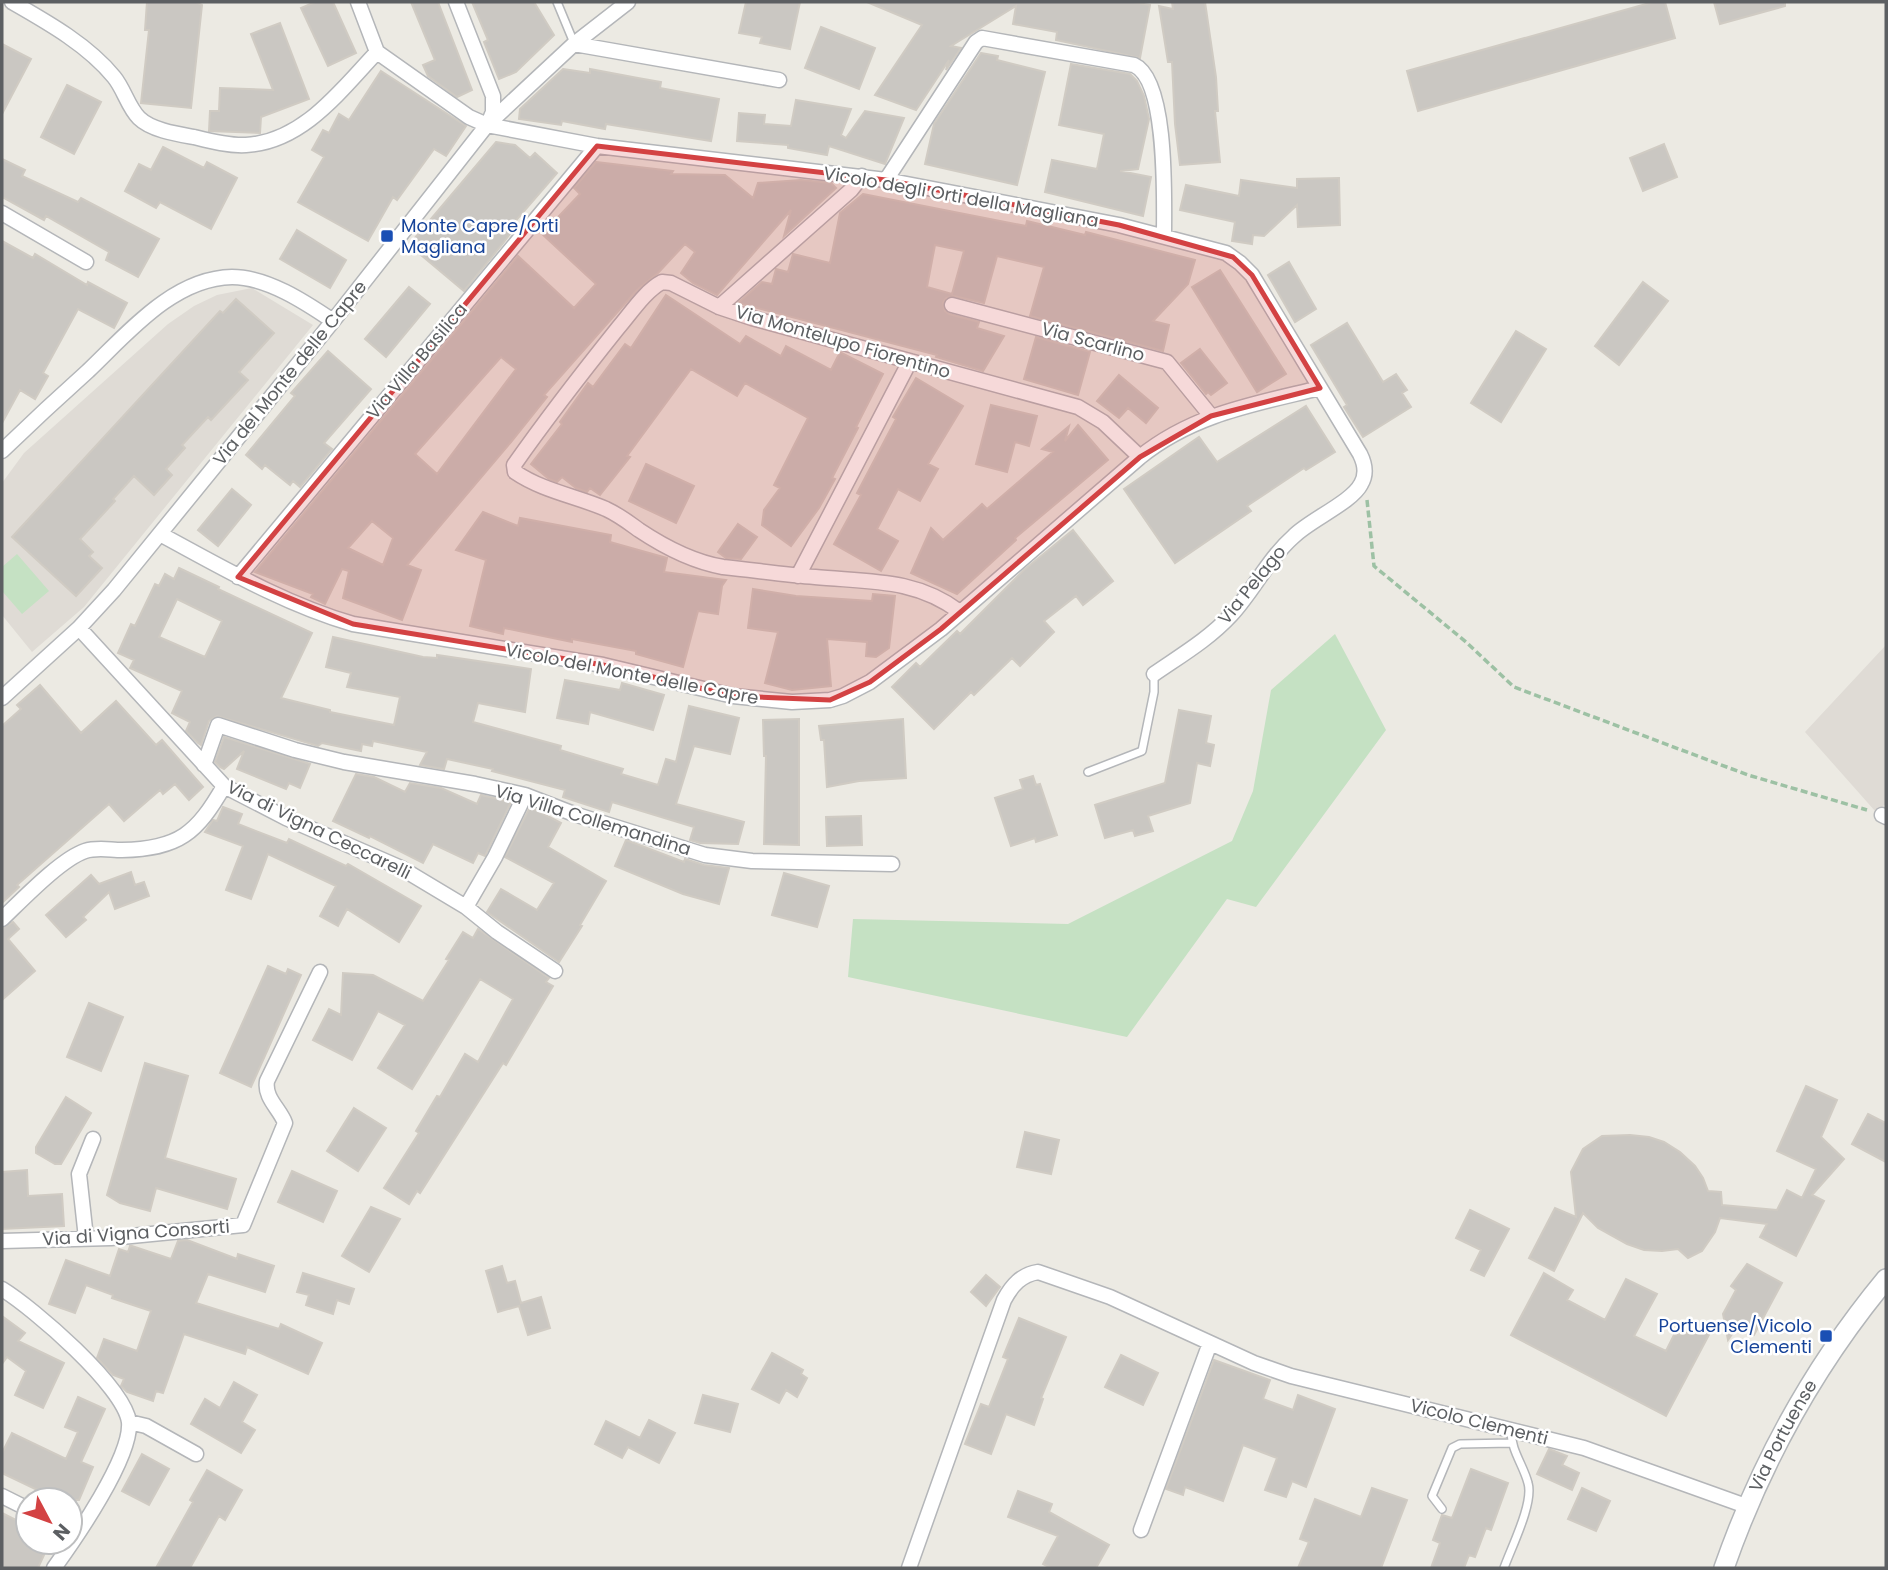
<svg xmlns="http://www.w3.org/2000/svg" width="1888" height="1570" viewBox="0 0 1888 1570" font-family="Poppins,sans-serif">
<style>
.education{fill:#dfdbd5}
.green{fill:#c5e1c3}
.building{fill:#cac7c2;stroke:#d0cbc3;stroke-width:2;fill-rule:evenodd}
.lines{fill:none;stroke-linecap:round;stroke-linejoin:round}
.lane-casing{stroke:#b4b6b9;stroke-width:10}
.street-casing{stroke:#b4b6b9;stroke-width:17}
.secondary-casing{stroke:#b3b6b9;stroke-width:22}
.path{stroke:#9dc1a4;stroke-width:3.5;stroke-dasharray:7 3.5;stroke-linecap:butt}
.lane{stroke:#fff;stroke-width:7}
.street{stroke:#fff;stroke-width:14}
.secondary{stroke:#fff;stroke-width:19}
.marked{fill:#d34243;fill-opacity:0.2;stroke:#d34243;stroke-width:5;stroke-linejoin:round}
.transit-dot{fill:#1a4fb4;stroke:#fff;stroke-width:2.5}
.labels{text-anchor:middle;stroke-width:5;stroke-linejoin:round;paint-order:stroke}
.street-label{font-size:18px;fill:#5c5f62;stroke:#fff}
.transit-label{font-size:18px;fill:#164399;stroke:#fff;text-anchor:start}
</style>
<rect width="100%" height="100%" fill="#eceae3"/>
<!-- education -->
<path class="education" d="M252,288L313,325L84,607L32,652L2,615V483L24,453L168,324L194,306L217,295Z
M1886,645V804L1875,811L1805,732Z"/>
<!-- green -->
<path class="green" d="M17,554L49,591L22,614L2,591V567Z
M1335,634L1386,730L1256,907L1227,899L1127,1037L848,977L853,919L1068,924L1232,841L1253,791L1271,690Z"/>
<!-- building -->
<path class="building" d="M147,2H196L202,5L191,108L141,103L149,30H145Z
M315,2H333L356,53L328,66L301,8Z
M411,2H438L472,90L457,97L428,76L423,65L435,60Z
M472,2H534L554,35L516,72L499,79L484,42L488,40Z
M746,2H800L790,49L760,43L762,37L739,33Z
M867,2H1133L1150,5L1140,58L1056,40L1057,32L1013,24L1016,6L951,46L961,48L946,70L949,60L916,110L875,95L922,25Z
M1172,2H1205L1216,77L1218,111H1215L1220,162L1180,165L1175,124L1172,62H1168L1159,6L1173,9Z
M1653,2H1665L1675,38L1418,111L1407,71Z
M1714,2H1785V6L1720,24Z
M280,23L309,99L261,117L260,133L209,131L210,111H219L220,88L273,90L251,34Z
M821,27L875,48L859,89L805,68Z
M2,44L31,59L2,114Z
M981,53L998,56L997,60L1045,72L1017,185L925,164L934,124Z
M1071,64L1130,74L1137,81L1144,96L1149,119L1138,169L1120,171L1151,177L1143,216L1045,192L1052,160L1097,169L1104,134L1059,125Z
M563,69L590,73V69L638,78L661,82L660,88L719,99L711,141L606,124L605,129L562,121L561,125L519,119L520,109Z
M381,71L466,126L446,156L434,149L397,200L393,197L368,241L298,202L324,157L312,150L323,130L329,133L339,114L349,120Z
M67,85L101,102L74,154L41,137Z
M796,100L851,109L841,135L846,138L865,111L904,118L885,164L829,146L827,155L788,148V145L737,141L739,113L765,115L764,124L791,126Z
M496,142L515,145L530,158L535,153L557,173L512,225L515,227L504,242L464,291L409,245Z
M1664,144L1677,177L1643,191L1630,158Z
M163,147L204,168L207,162L237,178L211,229L160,202L156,208L125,191L139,164L151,170Z
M2,159L25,170L22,176L78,202L81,198L159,239L138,277L106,260L109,252L46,216L44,220L2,197Z
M596,162L673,171L671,174L725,175L753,198L758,183L801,180L831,183L836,188L784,236L791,210L717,295L693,283L681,273L695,252L685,244L658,273L637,290L544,395L547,397L511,442L407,565L421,570L402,620L343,598L349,571L342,569L325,604L311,597L313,594L255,572L518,256L574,308L596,284L542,234L580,194L574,188ZM501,357L516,369L437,474L415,454ZM372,521L393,538L383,565L348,548Z
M1339,178L1340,225L1298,227L1297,205L1264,236L1253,235L1252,244L1232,241L1235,222L1180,210L1186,185L1239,196L1241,180L1297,188V179Z
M863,194L1026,226L1027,221L1085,235L1086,232L1195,260L1188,284L1153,321L1169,325L1163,351L1030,316L1044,267L997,256L984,303L954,296L946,298L943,303L945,311L949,314L979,322L977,328L1004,336L983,371L936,357L937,355L738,303L762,282L772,284L776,269L788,272L793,254L830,263L840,213ZM935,245L964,251L952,294L927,287Z
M297,230L346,260L330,288L280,259Z
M2,241L33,258L35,254L87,285L88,282L127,303L114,328L78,309L43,373L48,376L35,399L20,390L2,423Z
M1289,262L1316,309L1295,322L1268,275Z
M1220,270L1286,374L1257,392L1192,287Z
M1643,282L1668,301L1619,365L1595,346Z
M409,287L430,304L386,357L365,339Z
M666,295L740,344L746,336L781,356L786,346L831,370L840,352L883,374L856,427L858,428L832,478L835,479L819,508L791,546L762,525L764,510L780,488L774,485L808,418L745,383L737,396L691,369L627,456L630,457L600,495L590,488L587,492L576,488L562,477L557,482L549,479L531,464L562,424L560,422L588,383L593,387L625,344L631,348Z
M236,299L274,333L239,372L248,380L211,420L208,417L182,445L185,448L166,469L172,475L154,495L134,476L113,499L115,501L80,539L93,552L89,556L102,568L76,596L12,537L220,311L223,313Z
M1347,323L1383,382L1396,374L1407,390L1402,393L1411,407L1363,437L1344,407L1347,405L1311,345Z
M1516,331L1546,349L1501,422L1471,403Z
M1036,337L1090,352L1078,395L1024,379Z
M1200,349L1227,383L1211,395L1208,392L1206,394L1181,363Z
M328,351L371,389L324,443L332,449L300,487L293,481L290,485L265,465L262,469L246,455L295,396L291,393Z
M1119,375L1158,408L1146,423L1128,408L1119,418L1097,401Z
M916,378L963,406L928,464L938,469L920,501L898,489L877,529L898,541L881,571L834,544L861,495L857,493L896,419L893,417Z
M991,405L1037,416L1029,446L1015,442L1007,472L976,464Z
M1306,406L1335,452L1306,470L1304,468L1247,506L1251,511L1175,563L1124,489L1199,437L1217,462Z
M1078,425L1108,460L1015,538L1016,540L957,594L911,573L931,528L943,540L982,504L987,509L1053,452L1042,449L1069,426L1065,441Z
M646,464L694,486L676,523L629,501Z
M232,489L251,505L218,546L198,530Z
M483,512L518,526L520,518L611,535L610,542L667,558L664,572L726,580L722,586L718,614L698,611L683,667L636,654V651L572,639V642L504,628L503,634L470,626L486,560L456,550Z
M738,524L757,537L741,559L726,558L718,552Z
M1073,530L1113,581L1083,605L1076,596L1044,621L1054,632L1020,666L1012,658L974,695L971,692L934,729L892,687L916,663L920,667L957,631L960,634L1024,570Z
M179,568L219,587L218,589L312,633L281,698L330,710V712L394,725L400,697L347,687L351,673L326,667L333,637L423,657L437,658V655L531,669L525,712L478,703L473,722L561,746L560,750L623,769L621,774L658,785L666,759L676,762L689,706L739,718L730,754L694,746L676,804L744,822L738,844L700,843L690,840L694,827L612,802L609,812L563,797L565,790L492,771L493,769L447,759L444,769L420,765L427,752L373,741L372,746L362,744L361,751L322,743L318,746L217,716L209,721L201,745L198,743L186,731L190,722L172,713L182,691L130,668L134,660L118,653L131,624L135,626L155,584L159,586L165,574L174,579ZM177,599L222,621L205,657L159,637Z
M753,589L796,596L872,601L873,594L895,596L889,648L876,657L866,656L867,642L827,639L831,686L792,690L765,683L778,632L748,628Z
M565,680L620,690L622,683L664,695L653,730L590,712L588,724L557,718Z
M40,685L81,733L116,701L156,745L162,740L203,787L189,800L175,784L163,794L160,790L124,821L109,804L17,885L19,887L2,903V726L21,709L17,705Z
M1179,710L1211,716L1206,743L1214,745L1210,766L1197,763L1190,803L1148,816L1153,831L1135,836L1133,830L1105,838L1095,805L1165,783Z
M799,719V845L764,844L766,756H764L763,720Z
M903,719L906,778L859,781L827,787L824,740H821L819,726Z
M224,737L310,764L300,788L289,783L286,789L237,769L244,751L224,769L220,767L215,762Z
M356,774L374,777L405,792L410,783L441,788L477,804L481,795L511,802L485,856L478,853L473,863L433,844L423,863L370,836L369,838L333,821Z
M1033,776L1036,785L1040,784L1057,835L1036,842L1035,838L1011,846L995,798L1023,789L1020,780Z
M223,807L242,814L238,824L287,843L289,839L346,866L348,864L421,906L399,942L347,909L338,926L320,916L336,886L268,854L251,899L226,890L243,846L205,832L213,820L217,821Z
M530,807L561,823L548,847L606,881L580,925L582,926L559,962L487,912L501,889L537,910L554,883L505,857Z
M861,816L862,845L827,846L826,817Z
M626,840L684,862L685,859L704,865L729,868L719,904L683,894L615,866Z
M131,872L135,885L144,882L149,896L115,909L109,892L83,917L86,920L66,937L46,915L91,875L99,884Z
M784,873L829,886L817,927L772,915Z
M13,922L19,929L8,939L35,971L2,1000V928Z
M478,929L549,978L546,982L553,986L506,1065L503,1063L420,1193L417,1191L409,1204L384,1188L419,1133L416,1131L437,1096L440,1097L465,1054L478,1062L513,999L480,979L412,1089L378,1068L405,1025L378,1011L352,1060L313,1040L329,1009L341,1015L343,973L373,975L423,1001L449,960L446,959L463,932L473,938Z
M268,966L286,974L288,969L301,975L251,1087L220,1073Z
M89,1003L123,1017L101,1071L67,1057Z
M145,1063L188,1076L165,1158L236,1179L227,1209L156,1188L150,1211L120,1203L107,1195Z
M1806,1086L1837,1100L1821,1137L1844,1159L1812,1195L1824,1201L1796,1256L1760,1237L1767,1224L1720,1218L1715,1232L1702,1251L1688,1258L1678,1249L1662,1251L1644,1250L1627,1244L1598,1228L1583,1213L1554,1271L1529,1258L1555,1208L1576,1217L1571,1172L1583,1149L1602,1136L1630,1135L1649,1137L1664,1142L1680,1152L1695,1166L1703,1178L1708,1191L1721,1192L1722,1205L1777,1210L1787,1190L1802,1198L1816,1169L1777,1151Z
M66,1097L91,1113L61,1164H55L36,1153V1147Z
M354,1108L386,1128L358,1171L327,1151Z
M1868,1114L1886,1123V1162L1852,1144Z
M1025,1132L1059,1140L1051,1174L1017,1167Z
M27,1170L28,1196L62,1194L64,1226L2,1229V1172Z
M292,1171L337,1191L323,1222L278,1202Z
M371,1207L400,1219L369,1272L342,1256Z
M1470,1210L1509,1229L1484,1276L1471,1270L1481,1250L1456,1238Z
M187,1240L237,1259L238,1254L274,1266L265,1292L208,1274L196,1303L279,1329L281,1324L322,1343L308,1374L247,1347L245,1354L184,1334L163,1393L156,1391L153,1401L127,1392L121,1386L124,1379L113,1375L97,1358L104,1339L137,1351L151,1311L112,1298L113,1295L86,1285L75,1313L49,1304L66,1260L110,1276L119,1249L128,1252L130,1246H132L171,1259L178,1241Z
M1747,1264L1782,1283L1754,1335L1737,1327L1728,1340L1723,1314L1736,1290L1731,1286Z
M502,1266L507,1283L515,1281L521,1303L541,1297L550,1328L528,1335L519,1306L498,1312L486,1271Z
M303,1273L354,1289L349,1304L337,1300L333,1314L306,1305L309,1295L297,1292Z
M1544,1273L1573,1290L1567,1300L1605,1320L1626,1279L1657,1294L1634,1336L1666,1351L1674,1335L1712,1329L1666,1416L1511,1335Z
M986,1275L1000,1287L986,1306L971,1292Z
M2,1316L25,1333L18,1341L64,1363L43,1408L15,1395L26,1371L7,1357L2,1364Z
M1019,1318L1066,1337L1041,1398L1043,1399L1034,1425L1006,1414L991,1454L965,1444L981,1404L989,1407L1008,1359L1003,1357Z
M772,1353L803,1370L801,1374L807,1378L797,1397L786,1390L779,1403L752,1389Z
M1121,1355L1158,1373L1143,1405L1105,1387Z
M1214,1360L1270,1380L1263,1399L1293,1410L1298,1395L1335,1409L1306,1487L1292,1481L1286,1497L1265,1490L1277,1458L1243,1445L1223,1501L1185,1487L1183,1495L1166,1489Z
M234,1382L257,1395L242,1422L255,1430L241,1453L191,1424L205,1399L220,1408Z
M703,1395L738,1404L730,1432L695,1423Z
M78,1397L105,1409L81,1462L93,1467L79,1500H48L50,1496L2,1473V1453L12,1433L66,1459L78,1432L65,1427Z
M649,1420L675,1433L659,1463L628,1447L622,1458L595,1444L606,1421L640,1438Z
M1549,1449L1567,1456L1562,1465L1579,1473L1572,1490L1537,1474Z
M142,1454L169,1469L149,1505L122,1491Z
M1471,1469L1508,1483L1491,1530L1486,1528L1475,1557L1469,1555L1464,1568H1431L1440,1543L1433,1540L1442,1515L1452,1518Z
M207,1470L242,1490L225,1520L219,1516L190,1568H156L193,1502L190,1500Z
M1372,1488L1407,1500L1381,1568H1298L1309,1542L1300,1539L1315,1499L1361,1517Z
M1582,1488L1610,1501L1596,1531L1568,1519Z
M1018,1491L1052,1504L1049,1512L1109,1545L1096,1568H1051L1043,1564L1058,1536L1008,1517Z
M2,1513L28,1526V1542H50L38,1568H2Z"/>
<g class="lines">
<defs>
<path id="lane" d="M557,2L574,43
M1088,772L1142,751L1154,692V674
M1442,1509L1432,1496L1452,1448L1460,1444L1511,1443
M1504,1568C1511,1548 1534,1503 1528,1483C1523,1464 1511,1451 1511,1430"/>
<path id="street" d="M12,2C47,22 88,45 114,77C124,89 128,107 139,118C151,130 177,134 194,137C210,141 229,146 246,145C303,142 341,90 377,52
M358,2L377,52L469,117L487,125L597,146L886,180L1119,225L1226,253L1240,263L1252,275L1360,454C1365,464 1367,474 1361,484C1352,502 1310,520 1294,536C1268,559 1254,590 1231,615C1209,639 1180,656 1154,674
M456,2L493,96V112L488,124
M574,44L628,2
M886,180L976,42L982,38L1134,65C1168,80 1164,200 1164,236
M2,213L86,262
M952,305L1167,362L1211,416
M719,307L851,190L862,176
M2,451C30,424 59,397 88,371C127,334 173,278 232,277C267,277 305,302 333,321
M160,534C223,568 284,604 353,624L603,665L733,696L792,702L830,700L843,696L870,682L941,629L1140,457C1193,414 1255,404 1320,388
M798,576L910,361
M238,577L597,146
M960,612C915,578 868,582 815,577C784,575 754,570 723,567C694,562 663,546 639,530C628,522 619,515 606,509C576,496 543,491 515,472L514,465C547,418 582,373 618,328C631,313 645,291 662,282L671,283L719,307L752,318L1078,407L1103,422L1140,457
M79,628L224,786L286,818L401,868L466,907L497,932L555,971
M2,698L79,628L114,590L333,321L487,125L574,44L779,80
M204,765L218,725L295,750L344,762L475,784L525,795L574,814L705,855L752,861L892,864
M1882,815L1886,817
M466,907L495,857L525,795
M2,919C22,900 61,859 85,851C97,847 110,850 122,850C179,849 197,833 224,786
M86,1238L79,1174L93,1139
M2,1241L111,1238L243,1225L285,1123C280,1109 264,1098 267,1081L320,972
M2,1289C33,1308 124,1386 129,1422C132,1457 75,1539 54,1568
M129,1422L146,1426L196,1454
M2,1496L28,1509
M1141,1530L1210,1343
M909,1568L1004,1300C1012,1285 1021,1275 1038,1272L1110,1297L1254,1363L1291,1376L1584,1448L1746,1506"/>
<g id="secondary">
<path id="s1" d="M1724,1568C1761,1462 1814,1366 1886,1279"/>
</g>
</defs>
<!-- lane casing -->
<use href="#lane" class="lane-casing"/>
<!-- street casing -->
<use href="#street" class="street-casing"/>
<!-- secondary casing -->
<use href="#secondary" class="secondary-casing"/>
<!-- path -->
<path class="path" d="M1367,500L1374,566L1466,642L1514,687L1748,775L1867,810"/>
<!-- lane -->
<use href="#lane" class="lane"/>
<!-- street -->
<use href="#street" class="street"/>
<!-- secondary -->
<use href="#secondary" class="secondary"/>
</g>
<!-- marked area -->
<path class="marked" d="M597,146L886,180L1119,225L1233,257L1252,275L1320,388L1211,416L1140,457L941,629L870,682L830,700L733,696L603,665L353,624L238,577Z"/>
<!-- markers -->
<g class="transit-dot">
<rect x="380" y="229" width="14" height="14" rx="3.5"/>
<rect x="1819" y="1329" width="14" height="14" rx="3.5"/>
</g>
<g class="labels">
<!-- street labels -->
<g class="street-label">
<text transform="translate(961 197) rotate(10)" y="6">Vicolo degli Orti della Magliana</text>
<text transform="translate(843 342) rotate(16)" y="6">Via Montelupo Fiorentino</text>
<text transform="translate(1093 342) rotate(15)" y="6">Via Scarlino</text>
<text transform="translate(417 361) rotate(-50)" y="6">Via Villa Basilica</text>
<text transform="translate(290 373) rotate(-51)" y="6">Via del Monte delle Capre</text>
<text transform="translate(1252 585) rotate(-51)" y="6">Via Pelago</text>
<text transform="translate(632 674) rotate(11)" y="6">Vicolo del Monte delle Capre</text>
<text transform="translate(593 820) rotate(17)" y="6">Via Villa Collemandina</text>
<text transform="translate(319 830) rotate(26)" y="6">Via di Vigna Ceccarelli</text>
<text transform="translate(136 1233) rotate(-4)" y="6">Via di Vigna Consorti</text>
<text transform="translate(1479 1422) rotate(14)" y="6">Vicolo Clementi</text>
<text dy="6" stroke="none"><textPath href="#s1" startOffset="145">Via Portuense</textPath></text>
</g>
<!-- transit labels -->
<g class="transit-label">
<text x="401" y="232">Monte Capre/Orti<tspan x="401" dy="21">Magliana</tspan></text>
<text x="1812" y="1332" text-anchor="end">Portuense/Vicolo<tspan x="1812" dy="21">Clementi</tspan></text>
</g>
</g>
<!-- border -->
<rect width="1888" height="1570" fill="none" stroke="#5c5f62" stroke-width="7"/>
<!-- north arrow -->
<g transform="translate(49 1521) rotate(131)"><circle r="33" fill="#ffffff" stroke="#bebfc0" stroke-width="2"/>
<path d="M0-5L12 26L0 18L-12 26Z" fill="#d34243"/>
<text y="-10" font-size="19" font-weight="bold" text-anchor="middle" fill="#5c5f62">N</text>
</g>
</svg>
